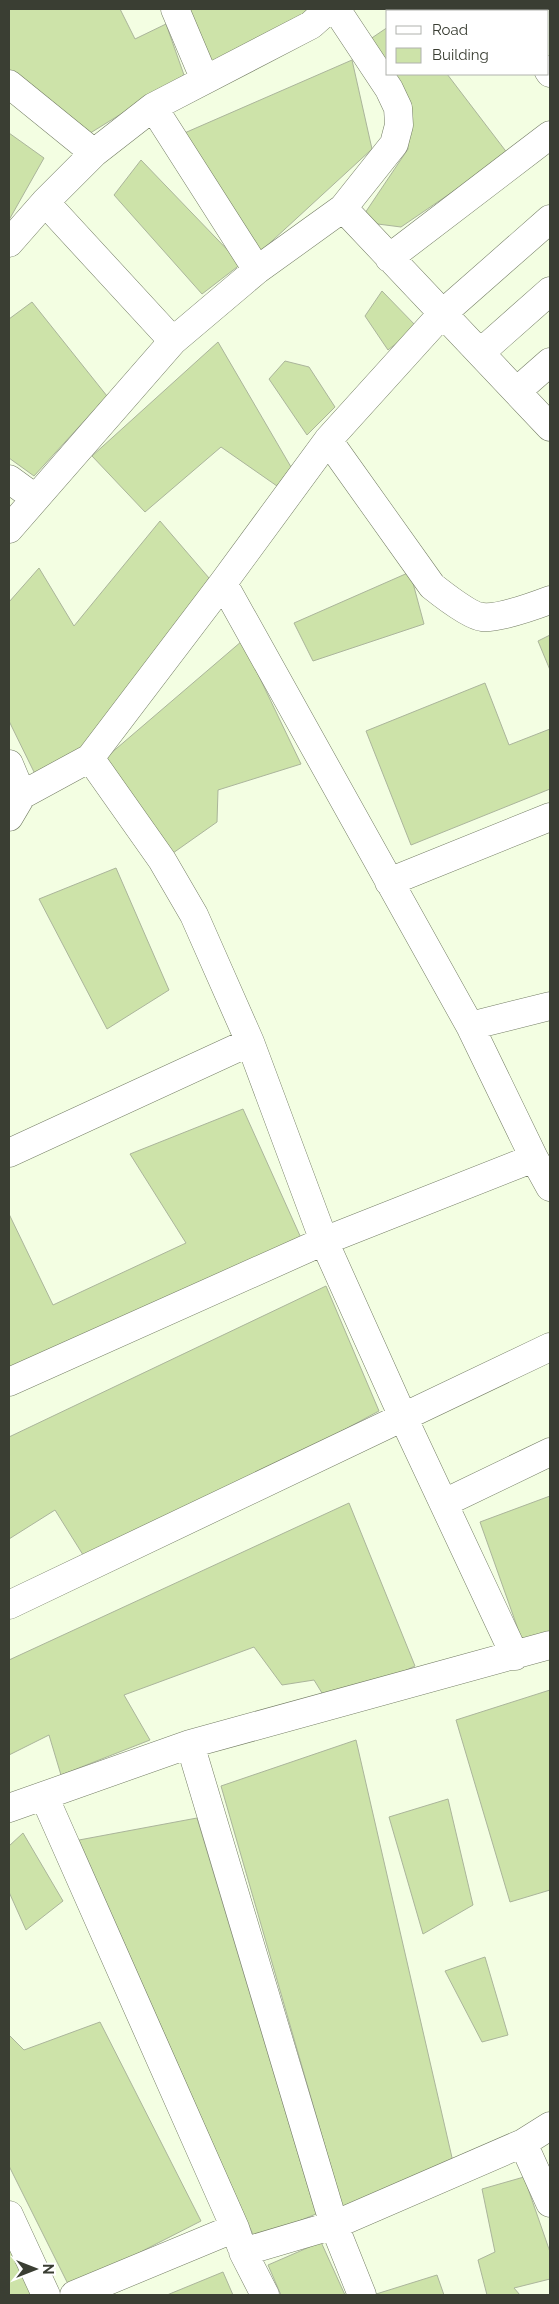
<svg xmlns="http://www.w3.org/2000/svg" width="559" height="2304" viewBox="0 0 559 2304" font-family="Raleway,sans-serif">
<style>
.building{fill:#cde3a9;stroke:#abb59b}
.lines{fill:none;stroke-linecap:round;stroke-linejoin:round}
.street-casing{stroke:#747d65;stroke-width:29}
.street{stroke:#fff;stroke-width:28}
</style>
<rect width="100%" height="100%" fill="#f3fee2"/>
<!-- building -->
<path class="building" d="M9,9H120L135,39L166,24L184,75L79,140L9,69Z
M189,9H313L209,65Z
M388,27V74H447L508,154L401,227L370,223L365,213L408,149L404,95L360,46Z
M352,60L372,149L260,252L173,138Z
M9,133L44,158L9,220Z
M141,160L241,264L202,294L114,195Z
M382,291L417,327L388,350L365,316Z
M32,302L107,396L34,476L9,458V319Z
M218,342L291,467L277,486L221,447L145,512L92,456Z
M285,361L309,367L335,407L307,435L269,379Z
M160,521L209,578L95,752L36,776L9,721V602L39,568L74,626Z
M410,572L424,624L313,661L294,623Z
M550,635V670L538,641Z
M242,641L301,764L218,790L217,822L173,853L103,760Z
M485,683L509,745L550,729V789L411,845L366,731Z
M116,868L169,990L107,1029L39,899Z
M243,1109L301,1238L9,1368V1214L53,1305L186,1243L130,1154Z
M326,1286L379,1411L90,1566L55,1510L9,1539V1437Z
M550,1496V1637L524,1646L480,1522Z
M349,1503L415,1666L330,1706L314,1680L282,1685L254,1647L124,1695L150,1740L61,1775L49,1735L9,1755V1660Z
M550,1690V1890L510,1902L456,1720Z
M356,1740L453,2162L344,2212L221,1786Z
M448,1799L473,1905L423,1934L389,1817Z
M197,1818L316,2214L255,2239L79,1840Z
M23,1833L63,1901L26,1930L9,1892V1846Z
M485,1957L508,2035L482,2042L445,1971Z
M100,2022L201,2221L70,2288L9,2166V2035L24,2050Z
M524,2177L550,2252V2279L514,2288L520,2295H487L478,2260L495,2252L482,2189Z
M9,2241L33,2295H9Z
M321,2242L345,2295H281L268,2265Z
M223,2272L233,2295H167Z
M437,2275L444,2295H373Z"/>
<g class="lines">
<defs>
<path id="street" d="M175,9L205,80
M490,9L492,11
M548,70L550,73
M9,84L94,153L153,107L311,25L329,9
M153,107L257,270L343,208L394,144L399,125L398,108L389,89L336,9
M45,202L173,341
M343,208L550,427
M9,243L45,202L94,153
M389,258L550,135
M480,353L550,291
M517,391L550,362
M328,440L432,586C442,594 470,616 482,617C499,619 534,606 550,600
M9,479L35,498
M9,529L173,341L257,270
M223,583L470,1026L534,1158L550,1187
M90,758L162,860L194,915L250,1042L324,1241L403,1417L515,1656
M9,764L22,795
M9,817L22,795L90,758L223,583L328,440L442,314L550,219
M389,882L550,817
M470,1026L550,1006
M9,1153L250,1042
M9,1382L324,1241L534,1158
M444,1503L550,1452
M9,1605L550,1347
M190,1744L334,2225L362,2295
M44,1796L235,2228
M9,1808L190,1744L550,1645
M523,2143L550,2203
M9,2215L46,2295
M74,2295L235,2228L241,2246
M265,2295L243,2252L334,2225L523,2143L550,2126"/>
</defs>
<!-- street casing -->
<use href="#street" class="street-casing"/>
<!-- street -->
<use href="#street" class="street"/>
</g>
<!-- border -->
<rect width="559" height="2304" fill="none" stroke="#3a3e33" stroke-width="20"/>
<!-- legend -->
<rect x="386" y="10" width="162" height="65" fill="#ffffff" stroke="#b0b2ad"/>
<rect x="396" y="26" width="25" height="8" fill="#ffffff" stroke="#b0b2ad"/>
<text x="432" y="35" font-size="15" fill="#3a3e33">Road</text>
<rect x="396" y="48" width="25" height="15" fill="#cde3a9" stroke="#b0b2ad"/>
<text x="432" y="60" font-size="15" fill="#3a3e33">Building</text>
<!-- north arrow -->
<g transform="translate(35 2269) rotate(90)" stroke="#ffffff" stroke-width="4" paint-order="stroke">
<path d="M0-4L9 19L0 12L-9 19Z" fill="#3a3e33"/>
<text y="-8" font-size="14" font-weight="bold" text-anchor="middle" fill="#3a3e33">N</text>
</g>
</svg>
